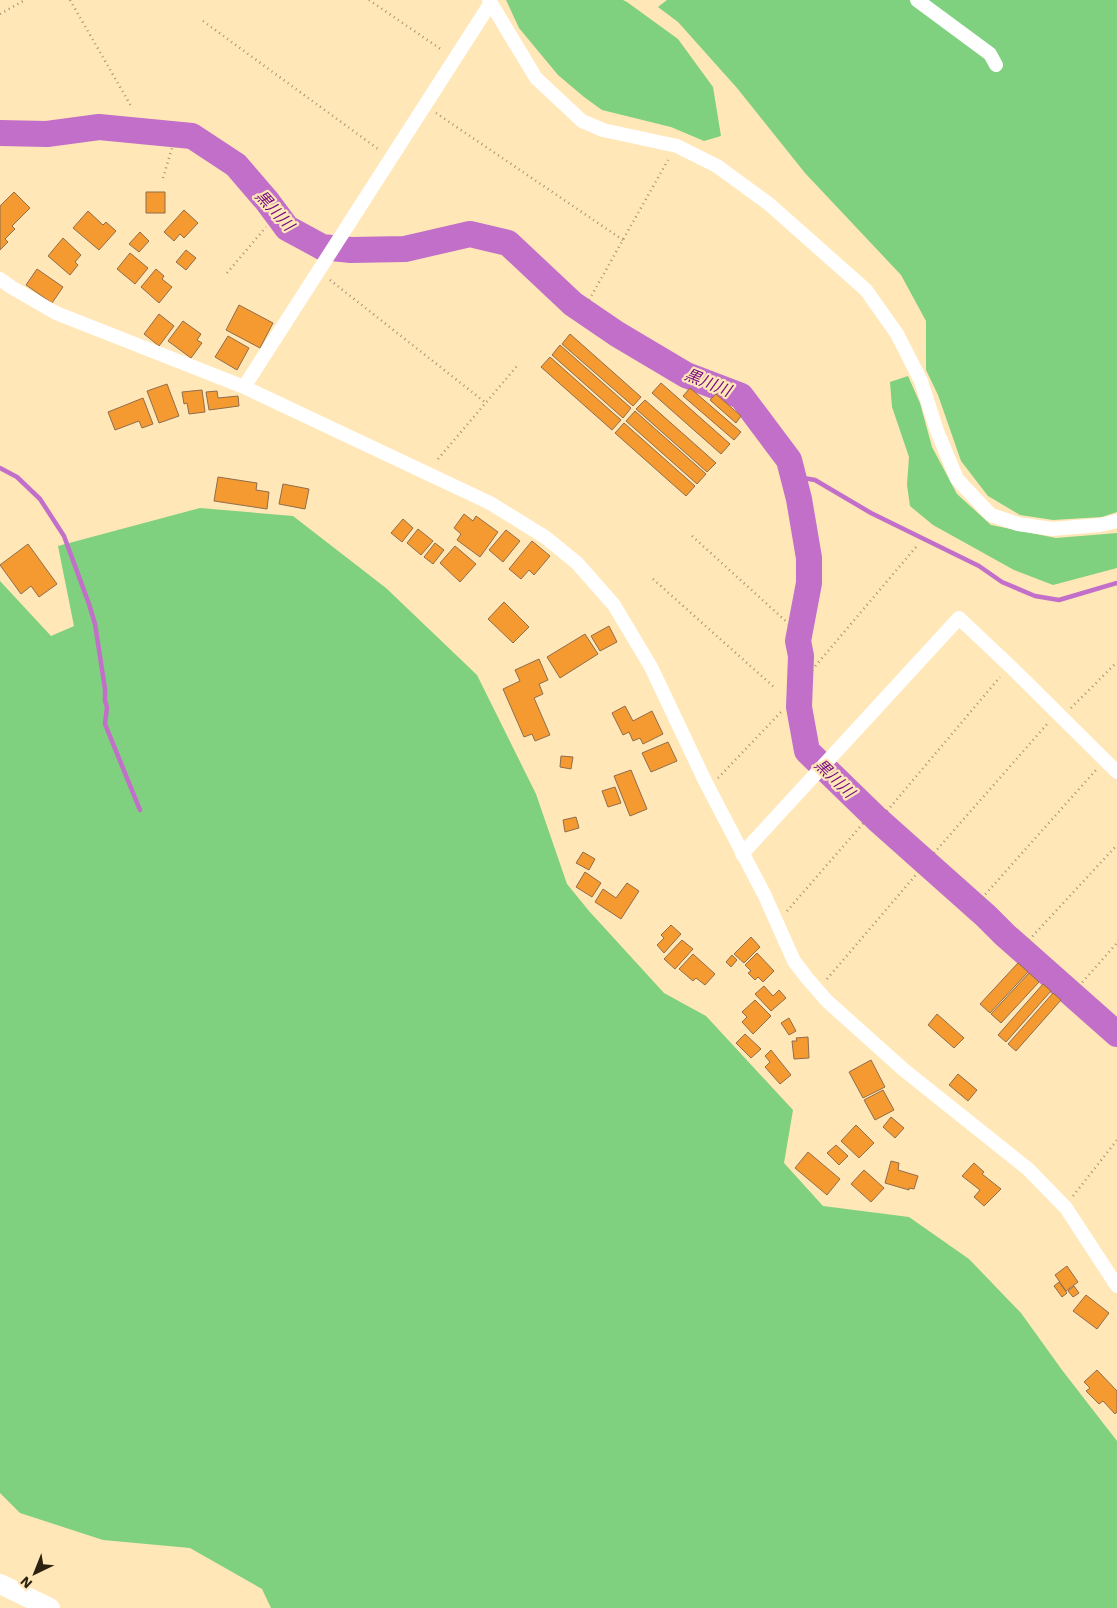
<svg xmlns="http://www.w3.org/2000/svg" width="1117" height="1608" viewBox="0 0 1117 1608" font-family="'Work Sans','Noto Sans JP',sans-serif">
<style>
.green{fill:#7fd07f}
.lines{fill:none;stroke-linecap:round;stroke-linejoin:round}
.stream{stroke:#c26fc9;stroke-width:4.5}
.river{stroke:#c26fc9;stroke-width:26}
.building{fill:#f59a31;stroke:#906d4b}
.path{stroke:#a59371;stroke-width:2.5;stroke-dasharray:1 4;stroke-linecap:butt}
.street{stroke:#fff;stroke-width:14}
.secondary{stroke:#fff;stroke-width:20}
.labels{text-anchor:middle;stroke-width:4.5;stroke-linejoin:round;paint-order:stroke}
.water-label{font-size:16px;font-style:italic;fill:#75067f;stroke:#ffe7b8}
</style>
<rect width="100%" height="100%" fill="#ffe7b8"/>
<!-- green -->
<path class="green" d="M506,0H623L627,2L678,39L713,87L721,136L704,141L671,127L602,110L584,97L558,75L519,28Z
M667,0H1117V512L1102,517L1053,520L1020,515L988,496L961,461L938,395L926,370V321L901,275L805,173L737,88L678,22L658,7Z
M908,376L920,403L932,447L957,494L991,525L1056,538L1117,533V568L1053,585L1014,570L933,525L910,506L907,485L909,457L892,407L890,382Z
M200,508L293,516L386,588L477,675L536,794L567,884L589,911L664,993L706,1016L793,1110L784,1163L823,1206L909,1217L969,1259L1021,1313L1062,1370L1117,1441V1608H271L262,1589L190,1548L103,1540L20,1513L0,1493V581L51,636L74,626L58,546Z"/>
<g class="lines">
<!-- stream -->
<path class="stream" d="M0,468L17,477L40,499L64,536L89,604L95,624L105,689V701L107,707L105,724L140,810
M795,479L797,477L815,480L871,513L979,566L1002,582L1035,596L1059,600L1117,583"/>
<!-- river -->
<path class="river" d="M0,133L47,134L99,127L192,136L236,165L267,201L287,228L322,247L351,250L405,249L470,234L508,243L573,304L617,334L686,375L741,396L789,460L799,499L809,558V583L798,641L801,656L799,707L807,751L877,819L986,916L1005,935L1117,1034"/>
</g>
<!-- building -->
<path class="building" d="M14,192L30,208L12,226L15,229L5,239L8,242L0,250V206Z
M146,192H165V213H146Z
M184,210L198,223L184,238L180,234L174,241L164,232Z
M88,211L103,225L106,222L116,231L99,250L73,228Z
M140,232L149,241L139,252L129,244Z
M63,238L81,255L75,262L78,265L70,275L48,256Z
M186,250L196,258L186,270L176,262Z
M130,253L148,268L135,284L117,269Z
M37,269L63,287L52,303L26,285Z
M156,269L164,276L162,279L172,287L159,303L141,287Z
M239,305L273,323L260,348L226,330Z
M159,314L174,326L159,346L144,334Z
M183,321L201,334L197,340L202,343L191,358L168,341Z
M570,334L641,397L633,406L562,344Z
M228,336L249,348L237,370L215,357Z
M560,345L631,408L623,418L552,355Z
M550,357L621,420L612,430L541,367Z
M661,383L730,444L721,454L652,393Z
M167,384L179,416L159,423L147,391Z
M690,388L741,432L734,440L683,396Z
M202,390L205,412L189,414L187,403L184,404L182,392Z
M217,391L218,398L238,396L239,406L209,410L206,392Z
M716,394L741,416L736,423L710,400Z
M143,398L153,424L142,428L139,421L115,430L108,412Z
M645,400L716,463L707,472L636,409Z
M635,411L706,474L697,484L626,421Z
M624,423L695,486L686,496L615,433Z
M218,477L257,483L256,490L269,492L267,509L214,501Z
M283,484L309,489L305,509L279,504Z
M464,514L473,521L476,516L498,532L480,557L457,540L461,534L454,528Z
M403,519L413,528L402,542L391,533Z
M418,529L433,541L421,555L407,543Z
M506,530L520,541L503,562L489,550Z
M532,541L550,556L534,575L529,570L521,579L509,569Z
M435,543L444,550L433,564L424,557Z
M28,544L57,584L39,597L31,586L21,594L0,565Z
M455,546L476,564L460,582L440,563Z
M504,602L529,627L513,643L488,619Z
M609,626L617,642L600,651L591,636Z
M585,634L598,654L560,678L547,657Z
M539,659L548,680L539,684L543,694L534,698L550,735L535,741L532,734L524,737L503,689L520,681L515,670Z
M625,706L633,721L652,711L663,734L643,744L640,738L633,741L629,732L623,735L612,713Z
M668,742L677,761L651,772L642,753Z
M561,756L573,757L571,769L560,767Z
M631,770L647,809L630,816L614,776Z
M615,787L621,803L608,807L602,791Z
M576,817L579,828L565,832L563,820Z
M583,852L595,859L589,870L576,863Z
M585,872L601,883L592,897L576,887Z
M627,883L639,891L621,919L595,902L603,889L616,898Z
M671,925L681,934L664,953L657,945L664,938L661,935Z
M751,937L760,947L744,963L734,954Z
M682,940L693,949L675,969L664,959Z
M757,953L774,971L763,982L758,977L755,980L748,973L751,971L745,965Z
M693,954L715,974L705,985L696,978L693,981L679,969Z
M732,955L737,960L731,967L726,962Z
M1018,963L1028,972L990,1013L980,1004Z
M1029,973L1039,982L1001,1023L991,1014Z
M1043,984L1051,991L1006,1042L998,1035Z
M764,986L773,996L779,990L786,998L771,1011L755,994Z
M1053,993L1061,1000L1016,1051L1008,1044Z
M755,1000L771,1016L753,1034L742,1022L747,1017L742,1012Z
M937,1014L964,1038L954,1048L928,1025Z
M789,1018L796,1031L789,1035L781,1023Z
M745,1034L761,1049L751,1058L736,1043Z
M808,1037L809,1058L794,1059L792,1041H797L796,1038Z
M771,1050L791,1075L780,1084L765,1067L770,1062L765,1056Z
M871,1060L885,1087L863,1098L849,1072Z
M958,1074L977,1090L968,1101L949,1085Z
M883,1090L894,1110L875,1120L864,1100Z
M891,1117L904,1128L895,1138L883,1127Z
M856,1125L874,1143L859,1158L841,1141Z
M836,1145L848,1156L839,1165L827,1153Z
M808,1152L840,1179L827,1195L795,1168Z
M891,1161L899,1163L898,1170L918,1176L914,1189L909,1188V1190L885,1183Z
M974,1163L984,1172L982,1174L1001,1189L984,1206L974,1197L980,1190L962,1176Z
M864,1170L884,1188L871,1202L851,1184Z
M1067,1266L1078,1282L1066,1291L1055,1275Z
M1059,1282L1067,1293L1062,1297L1054,1286Z
M1074,1286L1079,1293L1073,1297L1068,1291Z
M1086,1295L1109,1313L1097,1329L1073,1311Z
M1097,1370L1117,1391V1412L1115,1414L1103,1401L1099,1404L1086,1391L1090,1388L1084,1382Z"/>
<g class="lines">
<!-- path -->
<path class="path" d="M70,0L131,106
M369,0L442,50
M0,14L25,0
M203,21L378,149
M436,113L623,240
M163,178L172,148
M227,273L266,227
M330,280L486,403
M589,300L668,160
M438,459L517,366
M692,536L789,624
M653,579L775,688
M812,670L916,547
M1071,708L1117,662
M718,778L781,712
M887,811L1000,677
M934,853L1048,723
M982,898L1096,770
M787,911L866,820
M1029,940L1117,845
M827,979L920,870
M1079,986L1117,943
M1073,1196L1117,1140"/>
<!-- street -->
<path class="street" d="M489,0L536,78L582,121L603,130L677,146L717,166L769,204L866,290L897,334L921,381L937,431L957,479L991,515L1018,524L1052,529L1100,525L1117,521
M917,0L990,54L996,65
M0,279L11,287L56,313L244,387L490,503L545,537L577,563L614,605L651,667L705,781L765,896L794,961L807,978L827,1001L904,1070L1028,1169L1066,1208L1117,1286
M244,387L490,4
M742,854L959,618L1012,668L1117,772"/>
<!-- secondary -->
<path class="secondary" d="M0,1584L50,1608"/>
</g>
<g class="labels">
<!-- water labels -->
<g class="water-label">
<text transform="translate(275 210) rotate(47)" y="6">黒川川</text>
<text transform="translate(708 382) rotate(22)" y="6">黒川川</text>
<text transform="translate(835 778) rotate(44)" y="6">黒川川</text>
</g>
</g>
<!-- north arrow -->
<g transform="translate(35 1573) rotate(223)" stroke="#ffe7b8" stroke-width="4" paint-order="stroke">
<path d="M0-4L9 19L0 12L-9 19Z" fill="#2b2210"/>
<text y="-8" font-size="14" font-weight="bold" text-anchor="middle" fill="#2b2210">N</text>
</g>
</svg>
